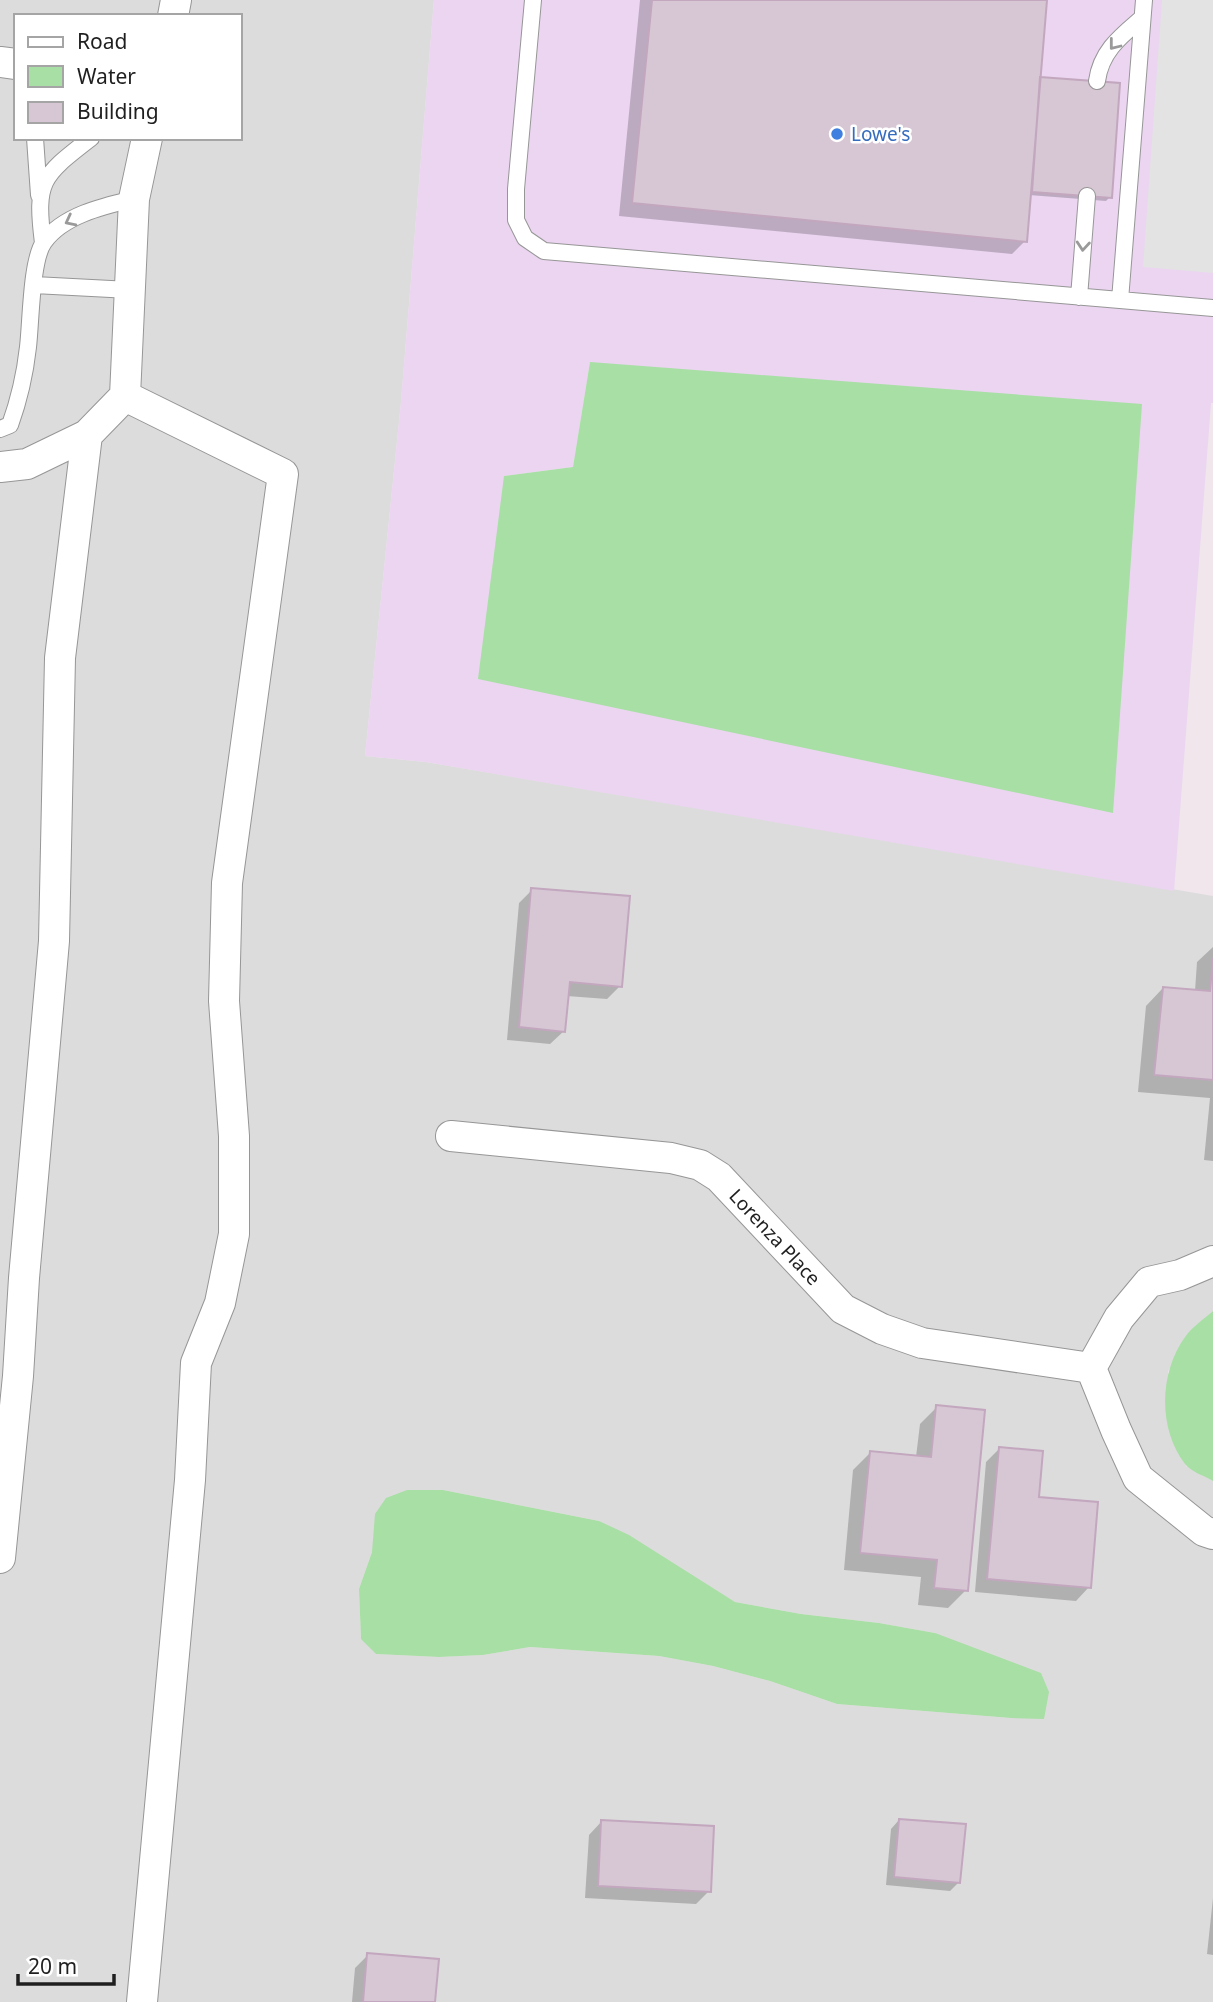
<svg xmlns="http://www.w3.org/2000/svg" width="1213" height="2002" viewBox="0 0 1213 2002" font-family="'Noto Sans',sans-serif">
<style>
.residential{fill:#dddcdd;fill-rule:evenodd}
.commercial{fill:#ebd5f1;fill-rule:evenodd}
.parking{fill:#e3e3e3}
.water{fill:#a8dfa5}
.shadow{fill:#0003}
.building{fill:#d7c6d4;stroke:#c2a7be;stroke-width:2}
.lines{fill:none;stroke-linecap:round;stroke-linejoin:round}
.service-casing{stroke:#969696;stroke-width:18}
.minor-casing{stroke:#969696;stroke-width:32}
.service{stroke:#fff;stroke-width:16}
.minor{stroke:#fff;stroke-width:30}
.oneway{stroke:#9a9a9a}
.shop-dot{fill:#3f7fe0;stroke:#fff;stroke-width:2.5}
.labels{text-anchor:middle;stroke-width:5;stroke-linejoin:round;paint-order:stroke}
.shop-label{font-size:19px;fill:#366cbe;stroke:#fff;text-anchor:start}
.street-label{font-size:19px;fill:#1f1f1f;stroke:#fff}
</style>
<rect width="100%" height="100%" fill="#f0e6ec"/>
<!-- residential -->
<path class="residential" d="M0,0H434L401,402L365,756L426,762L1213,896V1311L1185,1337L1168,1372L1186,1466L1213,1481V2002H0ZM16,16H240V138H16ZM407,1490H443L599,1521L735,1602L801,1614L879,1623L935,1633L1044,1718H1011L837,1704L770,1681L713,1666L659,1656L530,1647L483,1655L439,1657L376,1654L361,1638L359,1589L372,1552Z"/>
<!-- commercial -->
<path class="commercial" d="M434,0H1213V403H1211L1174,891L426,762L365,756L401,402ZM590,362L1113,812L504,476L573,467Z"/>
<!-- parking -->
<path class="parking" d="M1162,0H1213V273L1143,267Z"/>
<!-- water -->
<path class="water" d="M590,362L1142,404L1113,813L478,679L504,476L573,467Z
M1213,1311V1481C1205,1476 1191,1472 1185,1464C1158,1429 1159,1373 1185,1337C1192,1327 1204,1319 1213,1311Z
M407,1490H443L599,1521L629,1535L735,1602L801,1614L879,1623L935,1633L1041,1673L1049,1692L1044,1719L1011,1718L837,1704L770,1681L713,1666L659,1656L530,1647L483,1655L439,1657L376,1654L361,1639L359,1589L372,1552L375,1514L386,1498Z"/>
<!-- shadow -->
<path class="shadow" d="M640,0H1046L1039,79L1110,197L1106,201L1029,195L1025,241L1012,254L619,216Z
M532,890L620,986L607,999L567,996L564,1031L550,1044L507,1040L519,903Z
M1213,947V1161L1204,1160L1210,1098L1138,1092L1146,1006L1163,988L1195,991L1197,962Z
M937,1407L966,1590L948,1608L918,1605L921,1577L844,1570L853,1470L870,1453L916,1457L920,1424Z
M999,1449L1089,1587L1076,1601L975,1592L986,1462Z
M899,1820L959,1882L950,1891L886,1885L891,1829Z
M602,1821L709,1891L696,1904L585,1898L589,1835Z
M1213,1898V1955L1207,1954Z
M368,1955L433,2002H352L355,1968Z"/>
<!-- building -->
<path class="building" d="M652,0H1047L1027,242L632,203Z
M1040,77L1120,83L1112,198L1032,192Z
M531,888L630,896L622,987L570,982L565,1032L519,1027Z
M1213,958V1080L1154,1075L1163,987L1210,991Z
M936,1405L985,1410L968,1591L934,1588L937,1560L860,1553L870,1451L931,1457Z
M999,1447L1043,1451L1039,1497L1098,1502L1091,1588L987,1579Z
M899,1819L966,1824L960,1883L894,1877Z
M601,1820L714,1826L711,1892L598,1886Z
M367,1953L439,1959L435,2002H363Z"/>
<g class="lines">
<defs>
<path id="service" d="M533,0L516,189V220L525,238L544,251L1120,300
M1144,0L1120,300L1213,308
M1097,81C1101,51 1121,36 1142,18
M35,138L39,195
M43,243C35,180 42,176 91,138
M34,285L130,290
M1079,297L1087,196
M0,429L10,425C19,400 25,374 28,347C31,322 31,260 44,242C63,215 104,206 134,199"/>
<path id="minor" d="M173,16L176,0
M0,62L16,64
M125,396L283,474L227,883L224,1001L234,1136V1234L220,1303L196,1363L190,1480L142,2002
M0,467L27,464L87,435L125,396L134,199L147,138
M451,1136L671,1158L700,1165L719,1177L843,1309L882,1329L922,1343L1091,1368
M1213,1261L1180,1275L1149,1282L1119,1318L1091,1368L1116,1430L1138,1478L1204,1531L1213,1534
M0,1558L18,1376L24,1278L54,941L60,658L87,435"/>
</defs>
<!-- service casing -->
<use href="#service" class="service-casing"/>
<!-- minor casing -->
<use href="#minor" class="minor-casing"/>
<!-- service -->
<use href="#service" class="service"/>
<!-- minor -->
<use href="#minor" class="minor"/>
</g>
<!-- one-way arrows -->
<defs><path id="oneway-chevron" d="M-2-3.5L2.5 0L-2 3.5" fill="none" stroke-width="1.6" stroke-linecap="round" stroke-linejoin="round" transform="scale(1.75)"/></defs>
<g class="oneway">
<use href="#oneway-chevron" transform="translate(1114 45) rotate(128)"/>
<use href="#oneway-chevron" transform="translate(70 221) rotate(153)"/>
<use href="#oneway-chevron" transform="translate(1083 246) rotate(95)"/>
</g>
<!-- markers -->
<circle class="shop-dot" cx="837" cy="134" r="7"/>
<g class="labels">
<!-- shop labels -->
<g class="shop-label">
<text x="851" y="141">Lowe's</text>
</g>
<!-- street labels -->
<g class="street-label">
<text transform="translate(775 1237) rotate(47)" y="7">Lorenza Place</text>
</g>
</g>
<!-- legend -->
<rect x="14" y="14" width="228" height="126" fill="#ffffff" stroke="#a5a5a5" stroke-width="2"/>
<rect x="28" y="37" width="35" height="10" fill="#ffffff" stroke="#a5a5a5" stroke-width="2"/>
<text x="77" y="49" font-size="21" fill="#1f1f1f">Road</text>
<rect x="28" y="66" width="35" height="21" fill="#a8dfa5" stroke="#a5a5a5" stroke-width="2"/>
<text x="77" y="84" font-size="21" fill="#1f1f1f">Water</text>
<rect x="28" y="102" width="35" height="21" fill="#d7c6d4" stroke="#a5a5a5" stroke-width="2"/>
<text x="77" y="119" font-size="21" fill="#1f1f1f">Building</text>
<!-- scale -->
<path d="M18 1974v10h96v-10" fill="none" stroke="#1f1f1f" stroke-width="3.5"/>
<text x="28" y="1974" font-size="21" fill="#1f1f1f" stroke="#ffffff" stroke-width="5" paint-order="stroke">20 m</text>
</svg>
